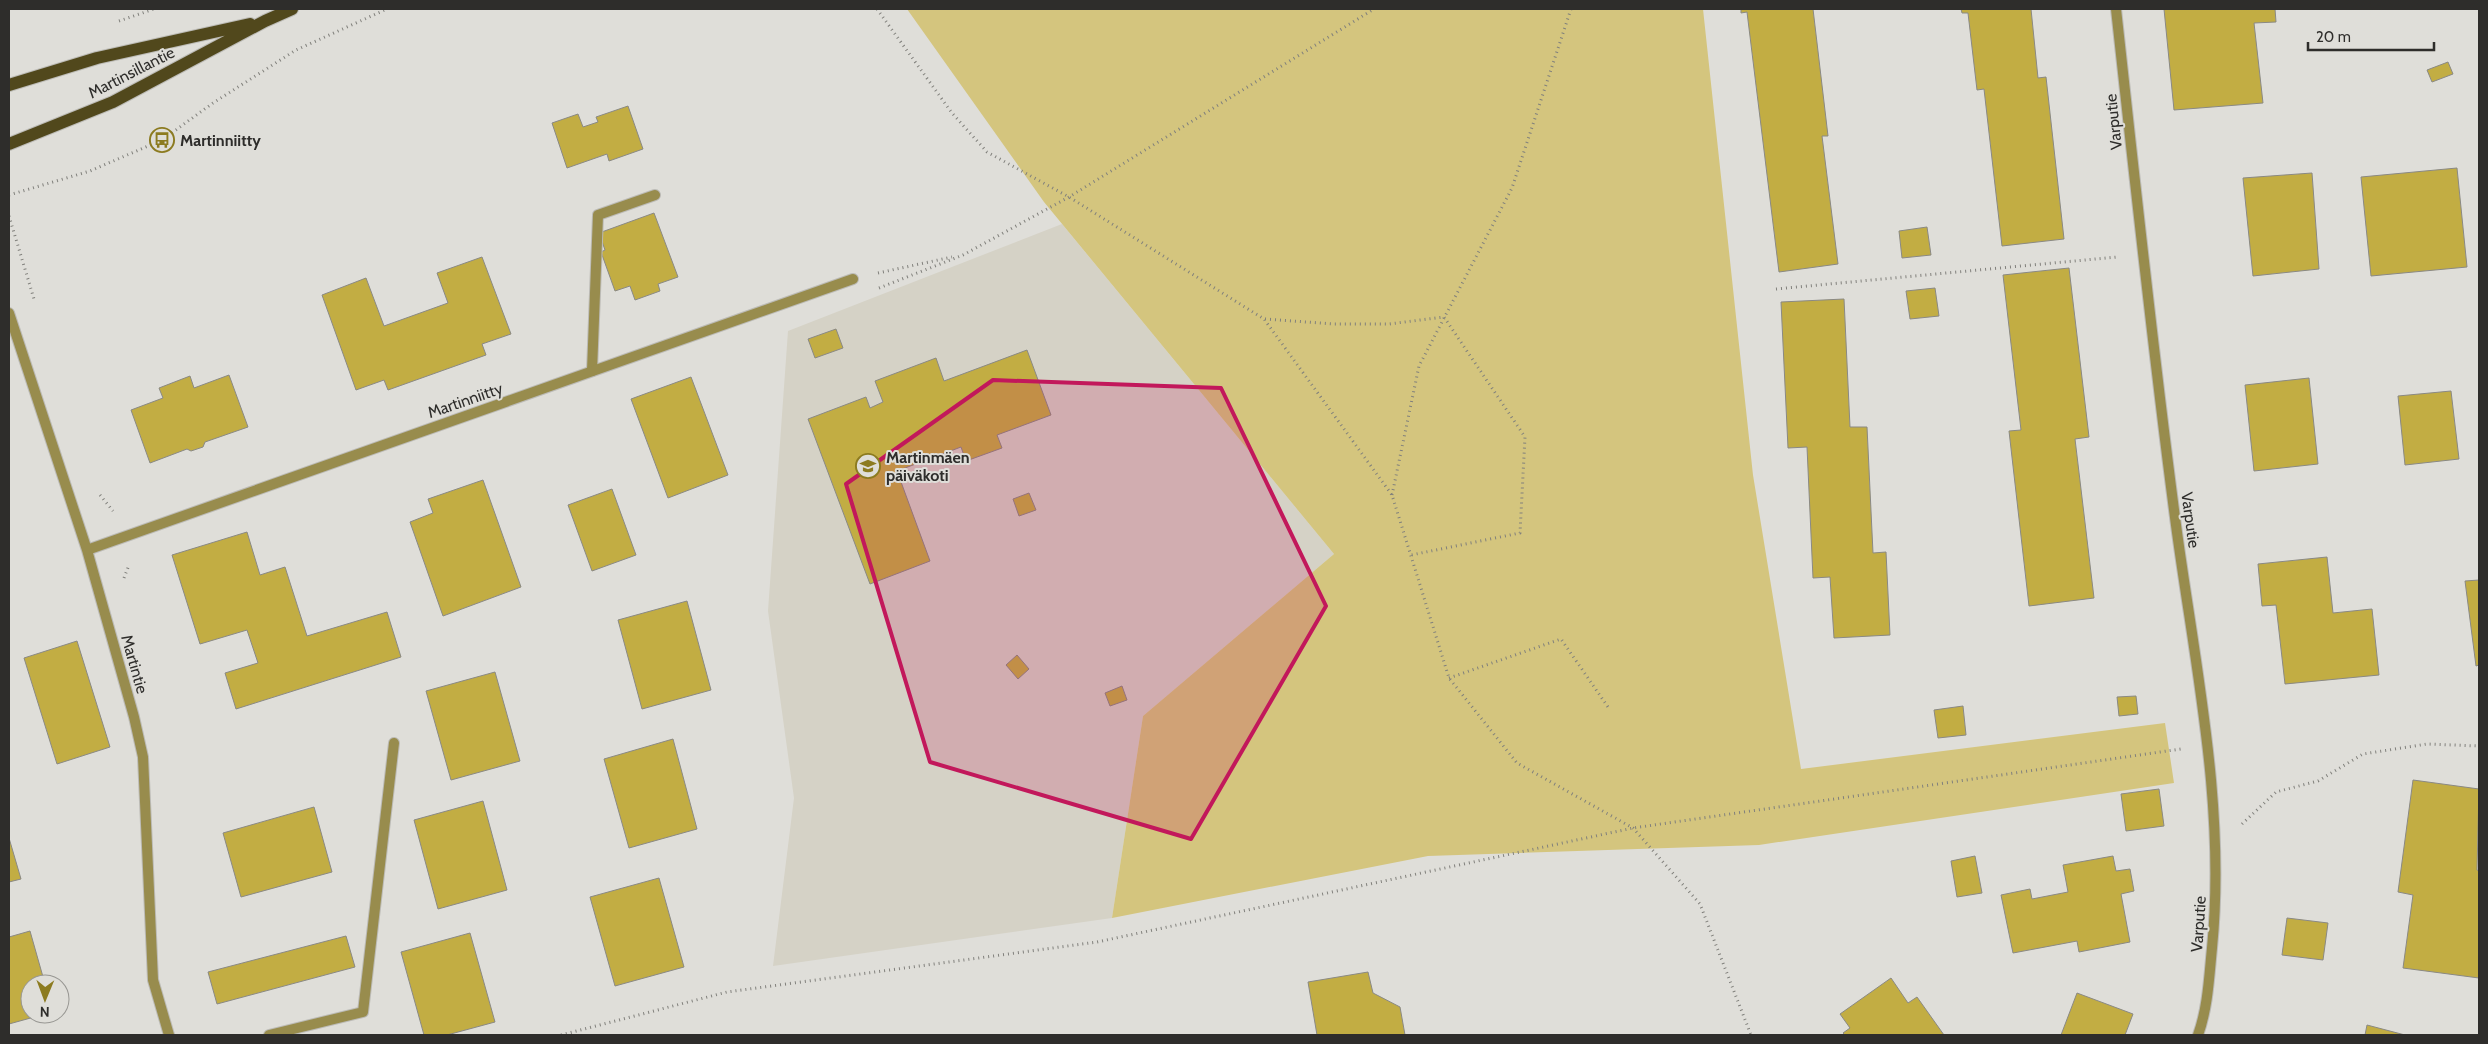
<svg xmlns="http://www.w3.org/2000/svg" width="2488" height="1044" viewBox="0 0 2488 1044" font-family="Cabin,sans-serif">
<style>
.built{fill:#d5d2c6}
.green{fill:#d4c57e}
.building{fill:#c2ad43;stroke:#8a8984}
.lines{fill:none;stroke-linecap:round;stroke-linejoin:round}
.service-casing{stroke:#bcbbb6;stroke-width:12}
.minor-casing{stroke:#bcbbb6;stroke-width:12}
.primary-casing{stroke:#bcbbb6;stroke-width:14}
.path{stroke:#81807c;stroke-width:3;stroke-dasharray:1 4;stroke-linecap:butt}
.service{stroke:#988c4d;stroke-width:10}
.minor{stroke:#988c4d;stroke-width:10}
.primary{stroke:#51481c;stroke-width:12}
.marked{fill:#c2185b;fill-opacity:0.2;stroke:#c2185b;stroke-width:4;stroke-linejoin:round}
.labels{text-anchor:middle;stroke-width:4;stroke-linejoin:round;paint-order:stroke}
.street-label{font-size:16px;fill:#2e2d2b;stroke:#dfded9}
.poi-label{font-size:16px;font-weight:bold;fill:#2e2d2b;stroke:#dfded9;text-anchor:start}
</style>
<rect width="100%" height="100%" fill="#dfded9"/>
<!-- built -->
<path class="built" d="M1062,224L1334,554L1143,716L1112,918L773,966L794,798L768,611L788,331Z"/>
<!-- green -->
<path class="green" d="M907,9H1703L1753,475L1801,769L2165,723L2174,783L1759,845L1428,856L1112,918L1143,716L1334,554L1044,202Z"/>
<!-- building -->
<path class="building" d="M1741,9H1813L1828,136H1822L1838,264L1779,272L1747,12L1741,13Z
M1961,9H2031L2038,78L2046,77L2064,239L2002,246L1984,89L1977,90L1968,13H1962Z
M2164,9H2275L2276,22L2254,23L2263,103L2174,110Z
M2448,62L2453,74L2432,82L2427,70Z
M628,106L643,149L609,161L607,154L567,168L552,123L578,114L583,127L598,122L596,117Z
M2457,168L2467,267L2371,276L2361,177Z
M2312,173L2319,269L2253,276L2243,178Z
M654,213L678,277L658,284L660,291L635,300L630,286L615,291L601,252L605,250L599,233Z
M1927,227L1931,255L1902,258L1899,231Z
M482,257L511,334L482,344L486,355L388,390L384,380L356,390L322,295L366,278L384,326L448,303L437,273Z
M2069,268L2089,437L2075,439L2094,598L2029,606L2009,431L2021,430L2003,275Z
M1935,288L1939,316L1910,319L1906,291Z
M1844,299L1850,427H1867L1873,553L1886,552L1890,635L1834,638L1830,577L1813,578L1807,447L1788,448L1781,302Z
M836,329L843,348L815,358L808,339Z
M1027,350L1051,415L997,435L1002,448L966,461L961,447L897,471L930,561L870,584L808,419L866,397L870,408L883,402L875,381L936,358L944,381Z
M229,375L248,427L205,442L203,447L191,451L187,449L150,463L131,410L163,398L159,388L190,376L194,388Z
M691,377L728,475L668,498L631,399Z
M2309,378L2318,464L2254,471L2245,385Z
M2451,391L2459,459L2405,465L2398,396Z
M483,480L521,587L443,616L410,522L433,513L428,499Z
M612,489L636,555L592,571L568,505Z
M1029,493L1036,510L1019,516L1013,499Z
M247,532L260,575L285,567L307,636L387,612L401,657L236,709L225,673L258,663L247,630L200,644L172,555Z
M2327,557L2333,613L2372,609L2379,675L2285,684L2276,605L2262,606L2258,564Z
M2479,580V665L2476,666L2465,581Z
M687,601L711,690L642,709L618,620Z
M77,641L110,747L57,764L24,658Z
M1017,655L1029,669L1018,679L1006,665Z
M495,672L520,761L451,780L426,691Z
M1122,686L1127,700L1110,706L1105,693Z
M2136,696L2138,714L2119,716L2117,697Z
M1963,706L1966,735L1938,738L1934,710Z
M673,739L697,829L629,848L604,759Z
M2413,780L2479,789L2477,870L2479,871V978L2403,968L2413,895L2398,892Z
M2159,789L2164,826L2126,831L2121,794Z
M483,801L507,890L438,909L414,820Z
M314,807L332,872L241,897L223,833Z
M9,838L21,879L9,882Z
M1975,856L1982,893L1957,897L1951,861Z
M2113,856L2116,871L2130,869L2134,891L2121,894L2130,942L2079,952L2077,941L2013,953L2001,895L2030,889L2032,899L2068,892L2063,865Z
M659,878L684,967L615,986L590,897Z
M2287,918L2328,923L2323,960L2282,955Z
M30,931L45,984H30V1014H45L9,1024V937Z
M470,933L495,1022L447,1035H424L401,952Z
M346,936L355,967L217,1004L208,972Z
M1368,972L1373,993L1400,1007L1405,1035H1317L1308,982Z
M1891,978L1908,1003L1917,997L1944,1035H1845L1843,1033L1850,1028L1840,1014Z
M2077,993L2133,1014L2125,1035H2061Z
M2367,1025L2405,1035H2365Z"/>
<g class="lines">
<defs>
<path id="service" d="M592,371L598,215L655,195
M269,1035L363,1012L394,743"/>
<path id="minor" d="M2116,9C2135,181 2153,353 2176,525C2195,666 2226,806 2212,948C2209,978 2208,1007 2198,1035
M9,313L87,550L134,717L143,757L153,980L169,1035
M87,550L853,279"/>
<path id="primary" d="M9,85L97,58L250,24
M9,144L113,102L265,21L292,9"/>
</defs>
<!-- service casing -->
<use href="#service" class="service-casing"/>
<!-- minor casing -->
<use href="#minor" class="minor-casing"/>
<!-- primary casing -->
<use href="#primary" class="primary-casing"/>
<!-- path -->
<path class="path" d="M877,9L952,113L987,152L1069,197L1264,319L1392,495L1449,678L1517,763L1633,828L1700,904L1751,1035
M119,21L154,9
M9,195L90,171L162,140L213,103L296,50L387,9
M9,216L34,299
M878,273L952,257
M879,288L963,255L1069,197L1374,9
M1776,289L2117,257
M1265,319L1334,324H1389L1444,317L1525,437L1520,533L1411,555
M100,495L113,511
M1392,495L1419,366L1512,188L1571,9
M124,578L129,565
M1449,678L1561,639L1608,707
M2242,824L2276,792L2318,781L2363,754L2427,744L2479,746
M561,1035L727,992L1097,942L1633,828L2181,749"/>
<!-- service -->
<use href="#service" class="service"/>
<!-- minor -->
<use href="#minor" class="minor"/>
<!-- primary -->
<use href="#primary" class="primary"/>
</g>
<!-- marked area -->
<path class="marked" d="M993,380L1221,388L1326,606L1191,839L930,762L846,484Z"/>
<!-- icons -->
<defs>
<symbol id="bus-ring" viewBox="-11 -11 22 22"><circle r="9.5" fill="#dfded9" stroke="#8c7b20" stroke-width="1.5"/><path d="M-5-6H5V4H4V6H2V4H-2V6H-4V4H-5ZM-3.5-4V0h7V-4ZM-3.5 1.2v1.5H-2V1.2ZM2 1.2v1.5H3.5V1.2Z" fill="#8c7b20"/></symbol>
<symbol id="school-ring" viewBox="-11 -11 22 22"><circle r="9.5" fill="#dfded9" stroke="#8c7b20" stroke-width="1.5"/><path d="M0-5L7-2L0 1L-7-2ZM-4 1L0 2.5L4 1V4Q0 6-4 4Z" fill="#8c7b20"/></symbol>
</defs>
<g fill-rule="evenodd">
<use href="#bus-ring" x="148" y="126" width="28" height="28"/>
<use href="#school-ring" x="854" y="452" width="28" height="28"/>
</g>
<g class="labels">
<!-- street labels -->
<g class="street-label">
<text transform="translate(131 72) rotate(-27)" y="6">Martinsillantie</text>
<text transform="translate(2113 122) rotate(-96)" y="6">Varputie</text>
<text transform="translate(465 400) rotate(-19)" y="6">Martinniitty</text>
<text transform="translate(2191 520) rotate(82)" y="6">Varputie</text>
<text transform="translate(135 664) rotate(74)" y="6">Martintie</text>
<text transform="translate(2198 924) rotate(-86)" y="6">Varputie</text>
</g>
<!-- poi labels -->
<g class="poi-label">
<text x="180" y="146">Martinniitty</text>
<text x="886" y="463">Martinmäen<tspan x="886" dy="18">päiväkoti</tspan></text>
</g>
</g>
<!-- border -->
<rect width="2488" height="1044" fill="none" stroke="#2e2d2b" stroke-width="20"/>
<!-- north arrow -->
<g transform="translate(45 999) rotate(181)"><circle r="24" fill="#dfded9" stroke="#989793"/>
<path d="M0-4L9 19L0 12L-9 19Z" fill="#8c7b20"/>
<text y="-8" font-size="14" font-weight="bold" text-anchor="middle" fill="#2e2d2b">N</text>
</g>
<!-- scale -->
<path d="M2308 42v8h126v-8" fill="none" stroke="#2e2d2b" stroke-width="2.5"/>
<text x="2316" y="42" font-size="15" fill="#2e2d2b" stroke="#dfded9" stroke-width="4" paint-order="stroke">20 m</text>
</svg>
